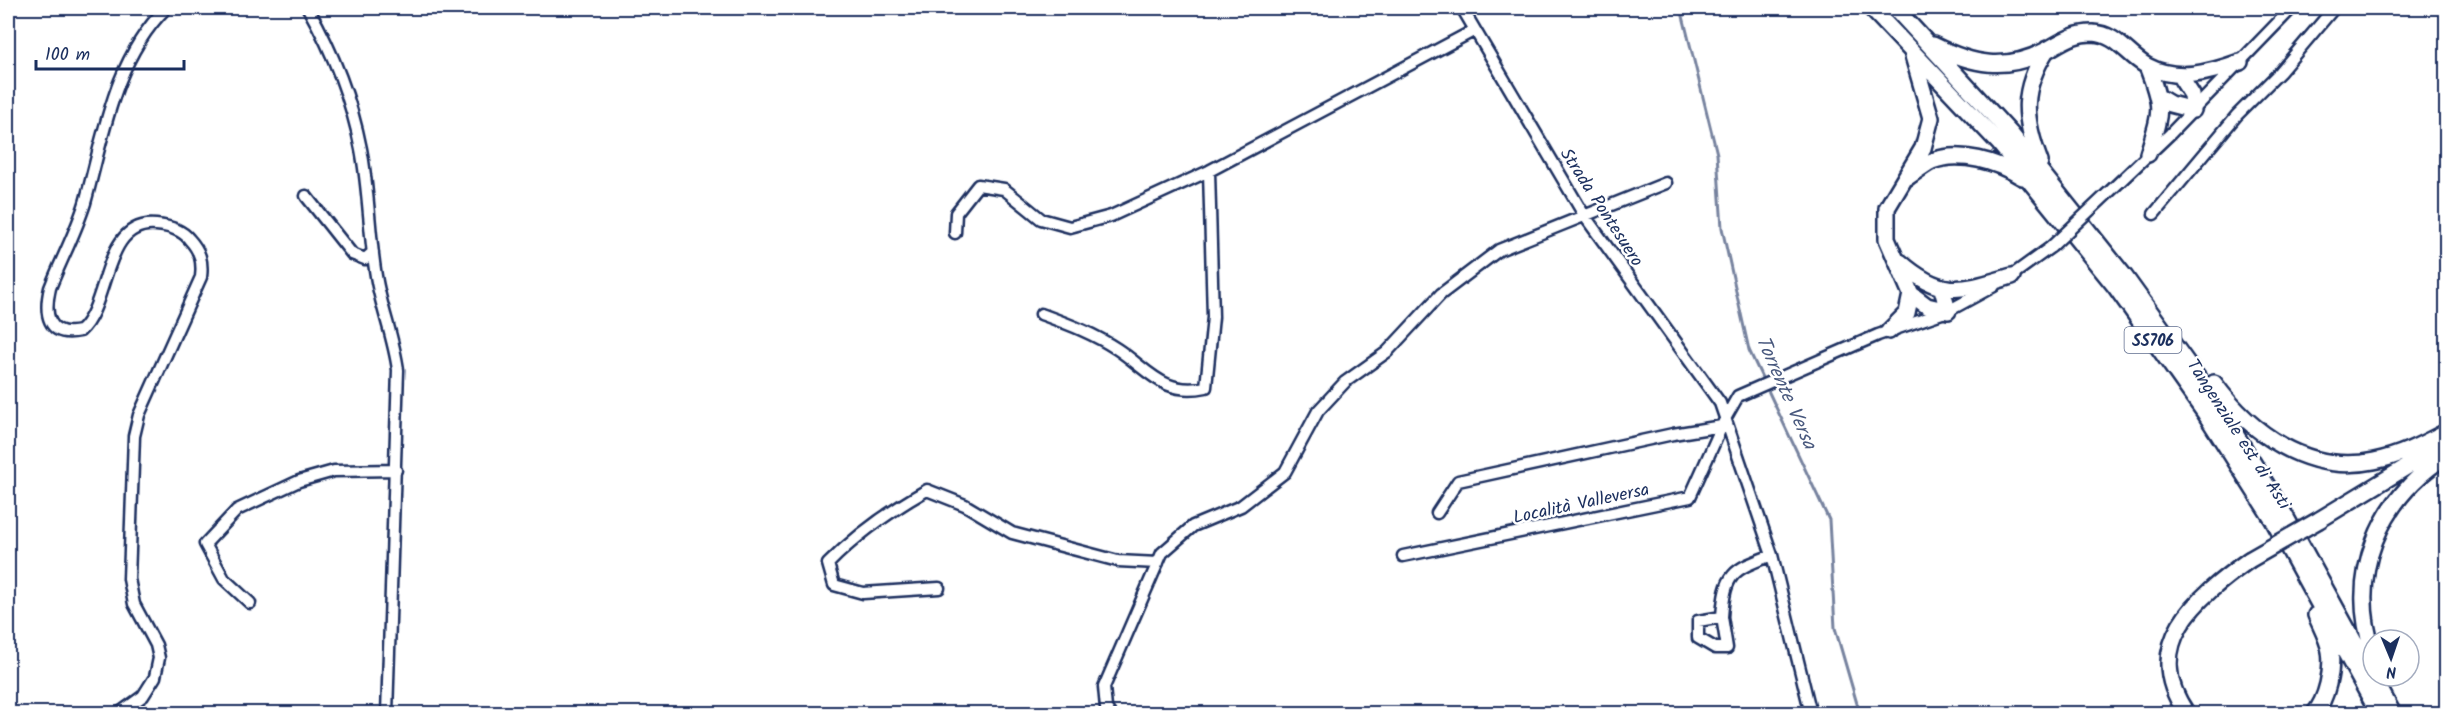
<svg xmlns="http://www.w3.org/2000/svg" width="2454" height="721" viewBox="0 0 2454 721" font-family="Kalam,sans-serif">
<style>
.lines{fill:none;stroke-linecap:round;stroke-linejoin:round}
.stream{stroke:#77839f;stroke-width:3}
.minor-casing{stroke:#1b2f5e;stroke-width:15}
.highway-casing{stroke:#1b2f5e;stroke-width:20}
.minor{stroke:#fff;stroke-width:10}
.highway{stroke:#fff;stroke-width:15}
.minor-bridge-casing{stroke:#1b2f5e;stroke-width:15;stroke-linecap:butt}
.highway-bridge-casing{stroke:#1b2f5e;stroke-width:20;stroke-linecap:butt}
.minor-bridge{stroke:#fff;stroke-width:10}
.highway-bridge{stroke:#fff;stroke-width:15}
.labels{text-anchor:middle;stroke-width:5;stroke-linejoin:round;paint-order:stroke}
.shield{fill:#fff;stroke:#5f6d8e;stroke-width:1.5}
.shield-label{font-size:16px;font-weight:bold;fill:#1b2f5e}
.street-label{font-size:18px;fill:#1b2f5e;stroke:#fff}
.water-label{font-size:20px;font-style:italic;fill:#49597e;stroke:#fff}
</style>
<rect width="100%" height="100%" fill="#fff"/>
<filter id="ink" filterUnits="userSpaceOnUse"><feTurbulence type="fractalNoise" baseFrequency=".0167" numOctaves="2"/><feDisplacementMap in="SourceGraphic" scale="12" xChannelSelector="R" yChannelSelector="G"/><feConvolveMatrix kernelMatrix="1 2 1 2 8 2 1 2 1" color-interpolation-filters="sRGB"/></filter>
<g filter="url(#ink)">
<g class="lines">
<!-- stream -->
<path class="stream" d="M1681,8L1717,154L1722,228L1749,350L1829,520L1835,628L1860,714"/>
<defs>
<path id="minor" d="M308,8C333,52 351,98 361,149C369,191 369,234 376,276C381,308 394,338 398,370L387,714
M1462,8L1584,215L1720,403L1772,555L1811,714
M2107,194L2170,134L2292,8
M306,196L352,254L365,259L373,252
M2154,214L2237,115L2280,72L2334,8
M955,233L956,213L978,185L1004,189L1041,219L1070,227L1111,216L1209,171L1475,30
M2008,278L2051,247
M1041,314C1068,324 1093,333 1117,349C1149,370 1163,396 1206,387L1213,317L1209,171
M1437,513L1458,481L1673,434L1722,426
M1403,556L1690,497L1726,417L1738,396L1878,335L1948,311L1994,286
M939,588L863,593L834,585L828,564C858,533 890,511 927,490L965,505L1012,533L1118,561L1158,563
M250,603L224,579L205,544L237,510L299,481L334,471L396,470
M1722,617L1727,648H1715L1698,638V621L1722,617C1725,572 1733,570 1772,555
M118,714L143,696L155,677L159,658L156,645L134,604L129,579L134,436L139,415L201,277C203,261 200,251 189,239C181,229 168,226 156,225C102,220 110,305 80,331C47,338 44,313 50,288C61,260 76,232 85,203C104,134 114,60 166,8
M1110,714L1106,708L1104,687L1162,553L1193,526L1241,506L1285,472L1318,411L1345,382L1387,352L1441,294L1499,250L1666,183"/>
<path id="highway" d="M1871,8L1999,143L2115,286L2205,413L2273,520L2379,714
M1895,8L2010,133L2125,277L2218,406L2283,512L2373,676
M1933,45C1973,65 2005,72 2047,50C2063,41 2074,33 2093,33C2117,34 2127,55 2147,66C2177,82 2210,73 2240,62
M2147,66C2164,109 2161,111 2148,154
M2160,98L2170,104L2193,110L2192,95L2179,75
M2040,162C2023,117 2021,90 2047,49
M1908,177C1915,172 1924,165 1932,161C1960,150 1998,162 2022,177
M1900,262C1942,299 1961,291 2012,276
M1911,294L1927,306L1948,311L1942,289
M1889,331L1907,313L1911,294L1887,239V208L1923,148L1931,118L1913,56
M2214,383C2250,433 2308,475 2374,461C2400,456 2423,444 2446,432
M2319,520L2446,443
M2373,652C2347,574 2379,499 2446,456
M2373,676L2393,714
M2187,714C2139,645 2196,598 2249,560
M2314,714C2327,699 2333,670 2330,651C2328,639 2321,627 2316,615"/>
</defs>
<!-- minor casing -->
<use href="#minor" class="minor-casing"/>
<!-- highway casing -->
<use href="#highway" class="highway-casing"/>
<!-- minor -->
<use href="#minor" class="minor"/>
<!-- highway -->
<use href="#highway" class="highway"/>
<defs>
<path id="minor-bridge" d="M2051,247L2107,194"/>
<path id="highway-bridge" d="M2249,560L2319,520"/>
</defs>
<!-- minor-bridge casing -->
<use href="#minor-bridge" class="minor-bridge-casing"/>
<!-- highway-bridge casing -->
<use href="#highway-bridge" class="highway-bridge-casing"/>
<!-- minor-bridge -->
<use href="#minor-bridge" class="minor-bridge"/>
<!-- highway-bridge -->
<use href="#highway-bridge" class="highway-bridge"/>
</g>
</g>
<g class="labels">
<!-- shield labels -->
<rect class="shield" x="2124.5" y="327" width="57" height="26" rx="4.5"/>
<g class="shield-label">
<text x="2153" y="346">SS706</text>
</g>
<!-- street labels -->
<g class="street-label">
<text transform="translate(1602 207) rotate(57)" y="6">Strada Pontesuero</text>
<text transform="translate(2239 434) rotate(57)" y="6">Tangenziale est di Asti</text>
<text transform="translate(1581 503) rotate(-12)" y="6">Località Valleversa</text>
</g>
<!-- water labels -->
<g class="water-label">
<text transform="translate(1787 392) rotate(66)" y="7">Torrente Versa</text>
</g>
</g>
<!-- margin -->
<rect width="2454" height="721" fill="none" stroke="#fff" stroke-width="30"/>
<rect x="15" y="15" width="2424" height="691" fill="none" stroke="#1b2f5e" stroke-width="2" filter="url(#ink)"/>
<!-- north arrow -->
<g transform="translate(2391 658) rotate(178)"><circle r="28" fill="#ffffff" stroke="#a4acbf" stroke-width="1.5"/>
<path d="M0-4.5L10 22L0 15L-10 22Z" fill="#1b2f5e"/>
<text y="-9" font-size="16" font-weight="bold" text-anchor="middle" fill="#1b2f5e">N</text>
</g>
<!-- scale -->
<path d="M36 60v9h148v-9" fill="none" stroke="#1b2f5e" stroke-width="3"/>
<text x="45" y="60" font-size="18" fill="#1b2f5e" stroke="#ffffff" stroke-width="4.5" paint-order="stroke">100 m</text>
</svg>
